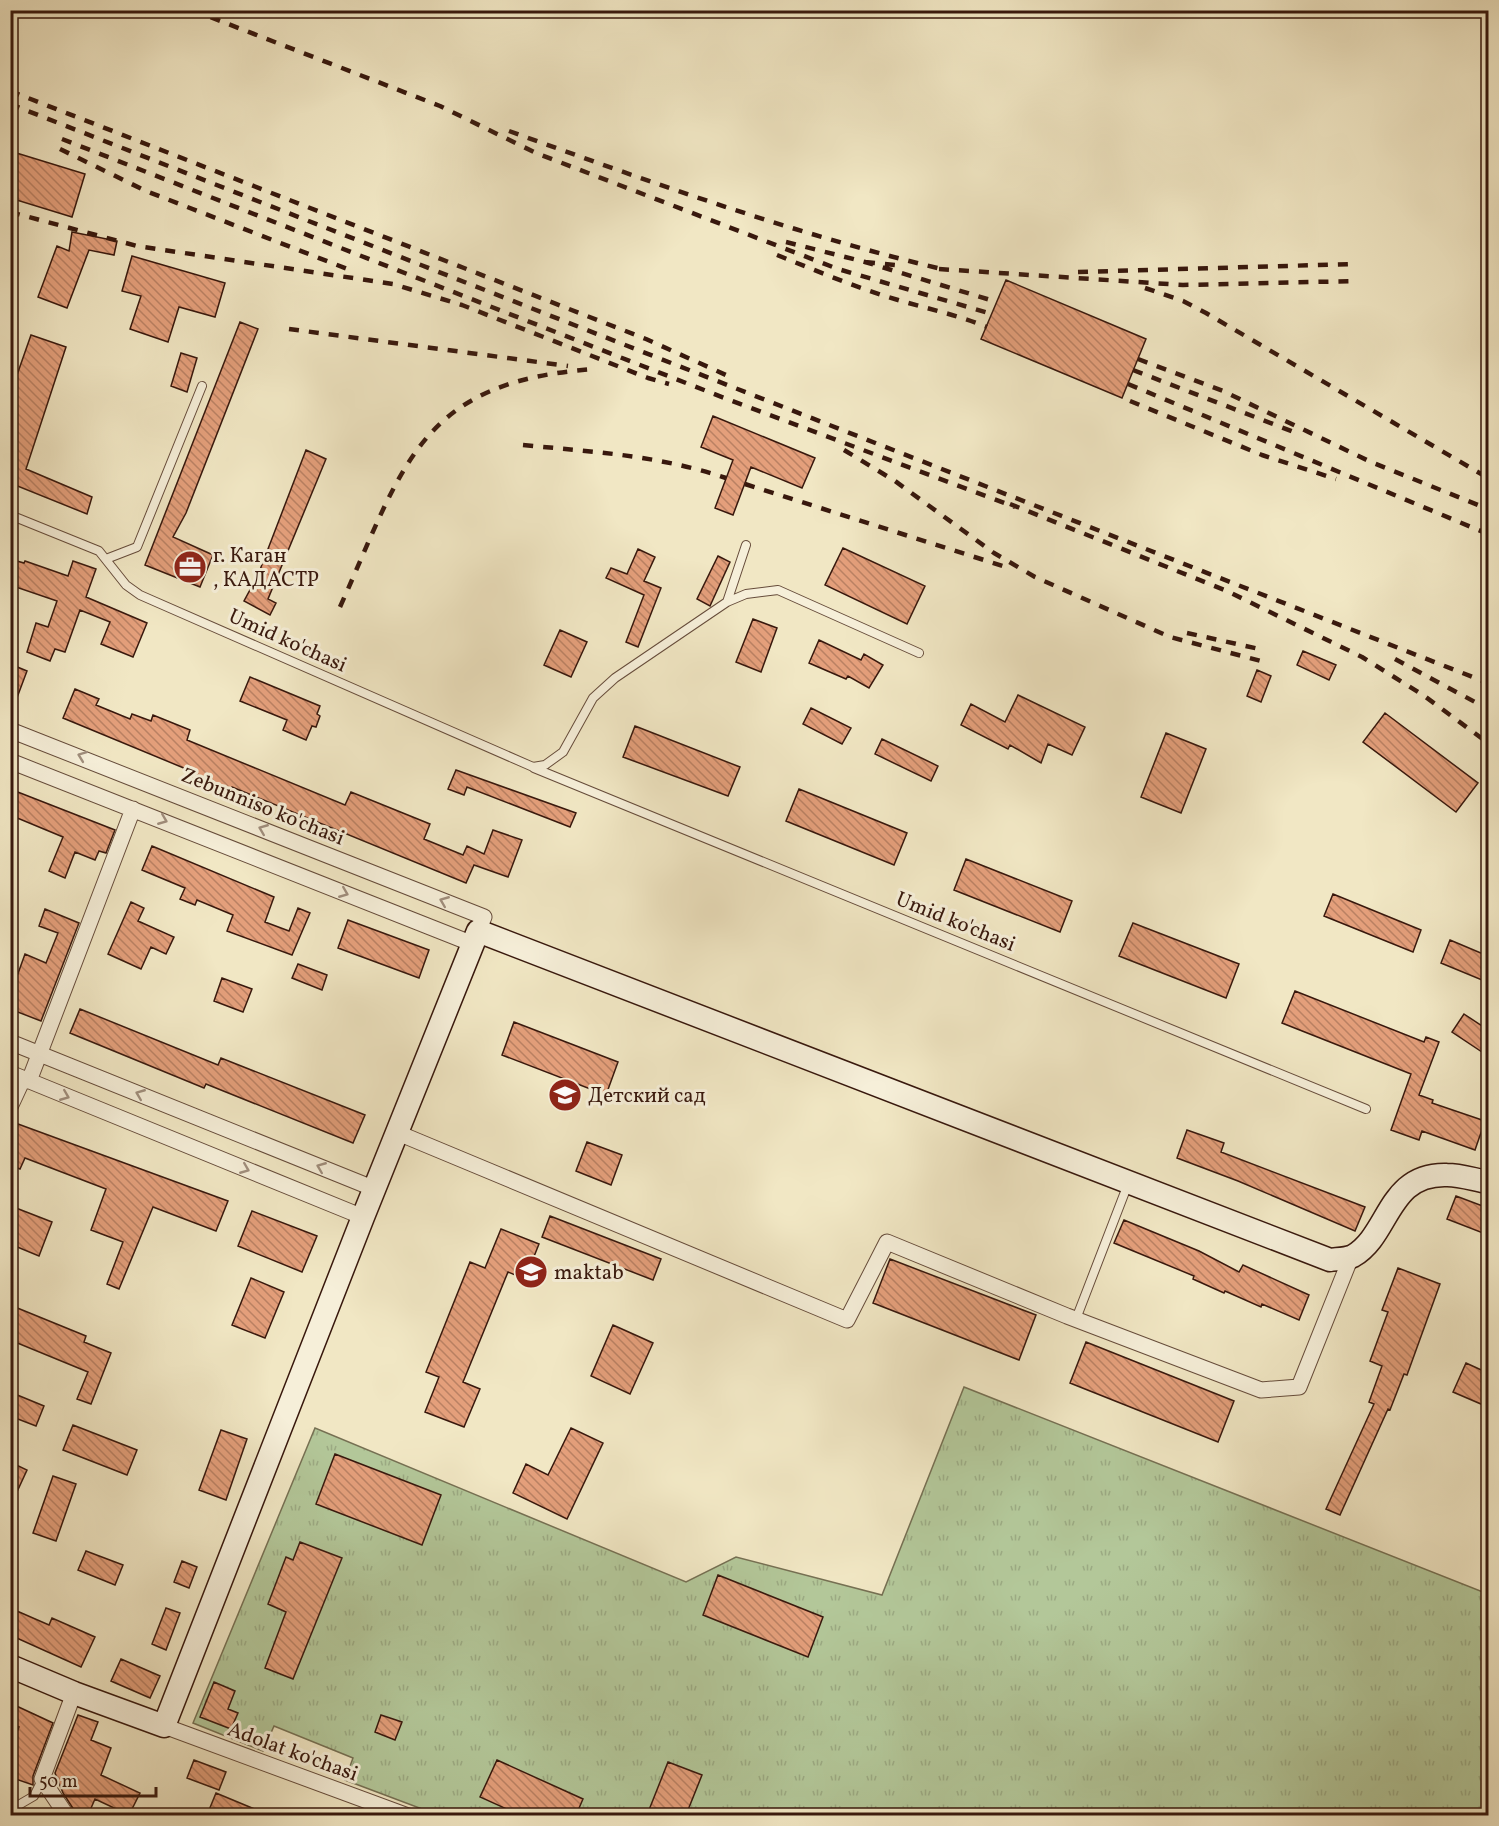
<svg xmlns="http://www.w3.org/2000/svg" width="1499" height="1826" viewBox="0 0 1499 1826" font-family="Vollkorn,serif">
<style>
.grass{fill:url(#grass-tufts);stroke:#767053;stroke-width:1.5}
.building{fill:url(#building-back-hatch);stroke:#38180d;stroke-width:1.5}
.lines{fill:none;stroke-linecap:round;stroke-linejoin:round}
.lane-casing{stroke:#664c3b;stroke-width:10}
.street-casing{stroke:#664c3b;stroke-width:17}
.secondary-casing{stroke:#38180d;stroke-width:25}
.lane{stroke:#f6efd9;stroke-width:8}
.street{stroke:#f6efd9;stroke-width:15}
.secondary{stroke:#f6efd9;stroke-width:22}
.rail{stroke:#38180d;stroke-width:4.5;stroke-dasharray:10 10;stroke-linecap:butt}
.oneway{stroke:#a08e7d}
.labels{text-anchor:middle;stroke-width:6;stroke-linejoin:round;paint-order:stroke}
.poi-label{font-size:21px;fill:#38180d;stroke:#f6efd9;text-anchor:start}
.street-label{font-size:21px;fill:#38180d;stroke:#f6efd9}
</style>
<defs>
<pattern id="grass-tufts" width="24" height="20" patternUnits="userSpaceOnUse" patternTransform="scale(1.5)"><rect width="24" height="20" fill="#b3c799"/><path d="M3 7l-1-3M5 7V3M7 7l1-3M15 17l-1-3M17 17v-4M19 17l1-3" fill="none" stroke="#9baa83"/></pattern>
<pattern id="building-back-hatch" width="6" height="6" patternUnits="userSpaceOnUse" patternTransform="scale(1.5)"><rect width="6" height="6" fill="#e49f7b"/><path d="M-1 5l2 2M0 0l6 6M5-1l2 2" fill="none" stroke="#ba8163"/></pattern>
</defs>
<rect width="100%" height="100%" fill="#f1e7c4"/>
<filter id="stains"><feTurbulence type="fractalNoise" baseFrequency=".00333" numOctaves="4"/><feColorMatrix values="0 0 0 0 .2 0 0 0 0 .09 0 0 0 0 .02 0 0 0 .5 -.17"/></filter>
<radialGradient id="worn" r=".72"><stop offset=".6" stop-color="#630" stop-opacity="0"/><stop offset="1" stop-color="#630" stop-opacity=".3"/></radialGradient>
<!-- grass -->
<path class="grass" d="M964,1387L1488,1594V1815H438L345,1780L353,1758L274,1726L263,1751L193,1723L315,1428L686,1582L736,1557L882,1595Z"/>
<!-- building -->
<path class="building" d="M10,151L85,174L72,217L10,198Z
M72,232L117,241L114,255L89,250L67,308L38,297L57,246L69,251Z
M132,256L225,283L215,317L179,307L168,342L130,329L141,296L122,291Z
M1006,280L1146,339L1122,398L981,339Z
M240,322L258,329L186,513L173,537L213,555L200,587L145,565Z
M31,335L66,347L26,469L92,497L87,514L10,483V395Z
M181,353L197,358L187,392L171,386Z
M713,416L815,458L802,488L751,467L733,515L715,508L733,460L701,447Z
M306,450L326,459L268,599L276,603L270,615L244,601L258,575Z
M843,548L925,586L907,624L825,585Z
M638,549L655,557L644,581L661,588L638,647L626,642L644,595L606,578L611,568L627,574Z
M718,556L730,562L710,606L697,599Z
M10,559L24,563L25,561L68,576L73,561L96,569L86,597L147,623L133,657L101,644L110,622L80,610L65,652L55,649L50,661L27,652L36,623L48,627L57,601L10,585Z
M753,619L777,628L761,672L736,662Z
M560,630L587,642L571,677L544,665Z
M819,640L861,660L864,654L883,665L869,688L848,676L846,679L809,663Z
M1303,651L1336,665L1329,680L1297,665Z
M10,664L27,671L12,711H10Z
M1257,670L1271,676L1261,702L1247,696Z
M250,677L320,706L317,714L320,716L316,727L312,726L306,740L283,730L287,720L240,701Z
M75,689L99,699L96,705L130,719L132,714L151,721L153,715L190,730L187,740L345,805L351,792L430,824L424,839L463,855L467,846L484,854L493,830L522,840L508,877L474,865L466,883L232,787L229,795L188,778L191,771L63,718Z
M1018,695L1085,727L1072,755L1048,744L1041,763L1010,745L1008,749L961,725L971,704L1005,722Z
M811,708L851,728L842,744L803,724Z
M1385,713L1478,783L1456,812L1363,742Z
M635,726L740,767L728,796L623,757Z
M1166,733L1206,749L1181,813L1141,797Z
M882,739L938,766L931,781L875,754Z
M456,770L576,813L570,827L467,787L464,795L448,789Z
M10,789L115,830L106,853L99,851L95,860L75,852L65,878L49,871L63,837L10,815Z
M799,789L907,833L894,865L786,821Z
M152,846L274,897L265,922L289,931L298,908L310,913L292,955L227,931L233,915L197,900L195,905L180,899L185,888L142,870Z
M966,859L1072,901L1060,932L954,890Z
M1333,894L1421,930L1413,952L1324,916Z
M131,902L144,908L138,921L174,937L166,954L151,947L141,969L108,954Z
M45,909L79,923L41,1021L10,1009V977L16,979L25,954L46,963L58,933L39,926Z
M348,920L429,950L419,978L338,948Z
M1133,923L1239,964L1226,998L1119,956Z
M1450,940L1488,956V979L1483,976L1482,980L1441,963Z
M298,964L327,975L322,990L292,978Z
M222,978L252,989L243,1012L214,1001Z
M1295,991L1424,1042L1426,1037L1439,1042L1419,1095L1433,1100L1432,1103L1485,1121L1475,1150L1422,1131L1419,1140L1391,1130L1411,1074L1282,1023Z
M80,1009L218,1065L221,1058L365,1115L353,1143L206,1084L204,1088L70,1033Z
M1464,1014L1488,1030V1042L1482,1052L1452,1032Z
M514,1022L618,1062L606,1095L502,1055Z
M18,1124L228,1201L216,1231L153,1207L119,1289L107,1284L123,1242L91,1230L106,1189L25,1158L20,1169L10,1165V1145Z
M1187,1130L1224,1143L1221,1152L1365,1207L1355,1231L1238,1181L1177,1158Z
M587,1142L622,1155L611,1185L576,1171Z
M1456,1196L1488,1208V1235L1447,1219Z
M16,1208L52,1222L39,1256L10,1244V1222Z
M252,1211L317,1236L302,1272L238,1246Z
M550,1216L661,1259L653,1280L542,1237Z
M1124,1220L1199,1251L1239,1272L1243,1265L1309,1295L1299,1320L1262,1304L1261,1307L1225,1291L1224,1293L1193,1279L1194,1276L1114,1243Z
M501,1229L539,1244L525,1279L508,1272L463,1382L480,1389L464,1427L425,1412L439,1377L426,1372L470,1262L485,1268Z
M890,1259L1036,1315L1019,1360L873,1303Z
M1398,1268L1440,1284L1407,1375L1404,1374L1390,1410L1388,1409L1340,1515L1326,1509L1374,1404L1369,1402L1382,1366L1370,1361L1388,1312L1382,1310Z
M251,1278L284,1292L265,1338L232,1325Z
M10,1305L86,1336L84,1342L111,1353L91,1404L77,1399L88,1372L10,1340Z
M613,1325L653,1343L630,1394L591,1376Z
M1086,1342L1234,1401L1218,1442L1070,1383Z
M1466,1363L1488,1373V1407L1453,1392Z
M10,1392L44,1406L36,1426L10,1416Z
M73,1425L137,1450L127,1475L63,1450Z
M571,1428L603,1443L567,1519L513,1493L526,1464L548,1475Z
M221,1430L247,1439L226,1500L199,1490Z
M335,1454L441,1495L422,1545L316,1504Z
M10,1462L27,1470L10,1507Z
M53,1476L76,1484L56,1541L33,1533Z
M300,1542L342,1558L293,1679L265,1668L286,1612L268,1604L286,1557L293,1560Z
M86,1551L123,1565L115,1585L78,1570Z
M182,1561L197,1567L189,1588L174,1582Z
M718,1575L823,1617L808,1657L703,1615Z
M10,1608L49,1625L52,1618L95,1637L81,1667L10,1635Z
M166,1608L180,1613L166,1650L152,1644Z
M121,1659L160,1676L150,1698L111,1681Z
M214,1682L235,1691L228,1709L238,1713L231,1729L200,1717Z
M10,1703L53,1723L33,1776V1785L10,1777V1750L19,1727L10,1723Z
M78,1715L98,1722L91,1740L111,1748L101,1775L140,1793L129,1815L95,1799L88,1815H82L76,1813L63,1793L55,1773Z
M381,1715L402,1722L395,1740L375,1732Z
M194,1760L226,1772L219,1790L187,1778Z
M497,1760L583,1799L576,1815H520L480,1797Z
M668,1762L702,1775L686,1815H647Z
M216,1793L269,1815H207Z"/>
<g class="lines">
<defs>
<path id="lane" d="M10,515L99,551L126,585L140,595L533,767L545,765L563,752L593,698L615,678L727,602L746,594L778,590L919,653
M106,559L137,547L202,386
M727,602L746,545
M534,768L1366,1109
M1076,1319L1128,1184
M10,1810L34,1796L42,1780"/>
<path id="street" d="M10,730L484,917L478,931
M10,761L473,944
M10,1042L375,1189
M10,1073L363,1217
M29,1081L133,809
M10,1107L23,1079
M398,1133L847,1320L887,1242L1067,1316L1261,1390L1299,1387L1351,1257
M164,1726L408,1816
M67,1816L42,1779L74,1693"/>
<path id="secondary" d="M10,1666L74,1693L164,1726L363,1217L478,931L1330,1260C1337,1259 1347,1259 1353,1256C1390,1235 1387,1173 1447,1175C1461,1175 1475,1180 1488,1182"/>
</defs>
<!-- lane casing -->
<use href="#lane" class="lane-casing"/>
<!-- street casing -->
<use href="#street" class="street-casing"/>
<!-- secondary casing -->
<use href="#secondary" class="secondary-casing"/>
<!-- lane -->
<use href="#lane" class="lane"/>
<!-- street -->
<use href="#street" class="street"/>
<!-- secondary -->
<use href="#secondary" class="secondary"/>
<!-- rail -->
<path class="rail" d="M192,10L440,106L536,153L838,269L992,314
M10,91L646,339L726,375
M10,104L1488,683
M509,131C653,183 797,235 946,270
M62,139L727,399L1015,507
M60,149L146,191L350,270
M10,212L137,246L393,284L462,305L648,378L669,384
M786,242L865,262L997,302
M777,255C817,271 857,288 898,300C928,309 958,315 987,327
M865,262L895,265
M939,269L1183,285L1356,281
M1078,272L1354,264
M1145,288L1183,301L1206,313L1488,478
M289,329L568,366
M1138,359L1223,391L1371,462L1488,509
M1133,370L1299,434
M1128,384L1488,534
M1130,401L1262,455L1336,479
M523,445C594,452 657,455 726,478
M844,450L895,481L994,553L1035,577L1170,637L1261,661
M745,484L1006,567
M1010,504L1227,591L1362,657L1423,695L1488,743
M340,607C404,465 419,381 595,369
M1187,633L1264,650
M1395,659L1488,709"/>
</g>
<!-- one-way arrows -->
<defs><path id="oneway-chevron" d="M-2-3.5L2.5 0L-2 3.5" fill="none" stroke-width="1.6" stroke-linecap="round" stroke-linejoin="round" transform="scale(1.5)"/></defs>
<g class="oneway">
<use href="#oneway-chevron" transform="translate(82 756) rotate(-159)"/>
<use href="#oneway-chevron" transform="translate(163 820) rotate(22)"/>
<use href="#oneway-chevron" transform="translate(263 829) rotate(-158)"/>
<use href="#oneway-chevron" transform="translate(344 893) rotate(22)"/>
<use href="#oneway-chevron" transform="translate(444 901) rotate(-158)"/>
<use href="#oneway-chevron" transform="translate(140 1094) rotate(-158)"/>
<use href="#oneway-chevron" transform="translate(65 1096) rotate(22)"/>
<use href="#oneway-chevron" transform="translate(321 1167) rotate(-158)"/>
<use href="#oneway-chevron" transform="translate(245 1169) rotate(22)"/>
</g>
<!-- icons -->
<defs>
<symbol id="office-disc" viewBox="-11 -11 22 22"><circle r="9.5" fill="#8f2418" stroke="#f6efd9"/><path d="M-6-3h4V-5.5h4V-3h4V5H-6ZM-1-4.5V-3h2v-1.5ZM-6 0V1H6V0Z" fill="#fff"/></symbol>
<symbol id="school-disc" viewBox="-11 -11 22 22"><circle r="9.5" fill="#8f2418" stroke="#f6efd9"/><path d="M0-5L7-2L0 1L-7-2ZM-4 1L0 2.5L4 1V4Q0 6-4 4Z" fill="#fff"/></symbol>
</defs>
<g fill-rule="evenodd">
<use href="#office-disc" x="171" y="548" width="38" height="38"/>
<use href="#school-disc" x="546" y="1076" width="38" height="38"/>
<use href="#school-disc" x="512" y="1253" width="38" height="38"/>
</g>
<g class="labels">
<!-- poi labels -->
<g class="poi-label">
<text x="213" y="562">г. Каган<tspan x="213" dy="24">, КАДАСТР</tspan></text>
<text x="588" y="1102">Детский сад</text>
<text x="554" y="1279">maktab</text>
</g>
<!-- street labels -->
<g class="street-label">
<text transform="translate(288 640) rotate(24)" y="7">Umid ko'chasi</text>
<text transform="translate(263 806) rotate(22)" y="7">Zebunniso ko'chasi</text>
<text transform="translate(956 921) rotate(22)" y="7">Umid ko'chasi</text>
<text transform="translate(293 1751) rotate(20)" y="7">Adolat ko'chasi</text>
</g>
</g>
<!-- margin -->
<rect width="1499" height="1826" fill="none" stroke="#f1e7c4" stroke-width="36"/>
<rect x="12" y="12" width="1475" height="1802" fill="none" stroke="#38180d" stroke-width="3"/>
<rect x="18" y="18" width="1463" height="1790" fill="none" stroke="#38180d" stroke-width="1.5"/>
<!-- scale -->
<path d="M30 1787v9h126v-9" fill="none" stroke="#38180d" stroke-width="3"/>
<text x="39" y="1787" font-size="18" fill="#38180d" stroke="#f6efd9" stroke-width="4.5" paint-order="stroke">50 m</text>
<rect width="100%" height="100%" filter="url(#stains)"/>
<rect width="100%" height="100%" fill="url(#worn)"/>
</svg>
